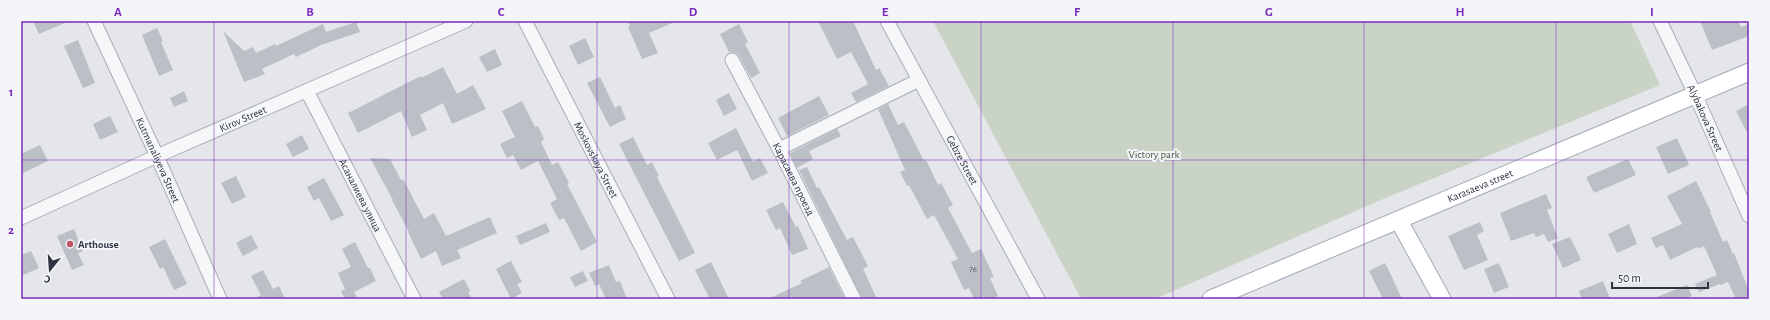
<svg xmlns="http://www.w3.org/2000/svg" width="1770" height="320" viewBox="0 0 1770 320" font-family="'Alegreya Sans',sans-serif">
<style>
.green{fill:#c9d3c6}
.building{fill:#bbc0c7}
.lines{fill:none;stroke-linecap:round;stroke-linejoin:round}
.minor-casing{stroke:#a9adb4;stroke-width:15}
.major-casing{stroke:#a4abb5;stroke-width:19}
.minor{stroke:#f6f7f9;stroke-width:13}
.major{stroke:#fff;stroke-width:17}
.grid{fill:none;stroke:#7b2cbf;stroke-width:1;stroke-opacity:0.55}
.poi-dot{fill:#c25666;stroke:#f3f5f8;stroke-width:1.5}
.labels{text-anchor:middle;stroke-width:4;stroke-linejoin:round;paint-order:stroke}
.number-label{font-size:9px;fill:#505762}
.street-label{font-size:11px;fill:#2d3441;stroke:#f3f5f8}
.park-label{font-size:11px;fill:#425c3c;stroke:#f3f5f8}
.poi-label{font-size:11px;font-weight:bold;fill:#2d3441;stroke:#f3f5f8;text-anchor:start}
.neatline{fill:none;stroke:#7b2cbf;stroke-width:1.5}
.grid-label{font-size:13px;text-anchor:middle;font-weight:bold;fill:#7b2cbf}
</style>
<rect width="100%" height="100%" fill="#e4e6ea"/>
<!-- green -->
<path class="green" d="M933,21H1630L1660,85L1383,199L1155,299H1081Z"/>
<!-- building -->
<path class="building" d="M33,21H70L39,34Z
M628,21H677L649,33L658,53L642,59L628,27H630Z
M818,21H853L876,70L879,68L889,86L856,102L851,93L868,84L851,52L837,59Z
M1700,21H1738L1741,27L1749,24V36L1712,50Z
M356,22L360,32L321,45L296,57L294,54L262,69L265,74L244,82L223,31L244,51L253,47L256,53L275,44L276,46L323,24L326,32Z
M739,24L748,42L745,44L760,73L751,78L739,56L736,53L729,52L720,34Z
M157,28L163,41L161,42L173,70L159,76L142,35Z
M585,38L594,57L578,65L569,46Z
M78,40L95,83L83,88L64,46Z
M495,49L502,65L487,72L479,57Z
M443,67L457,94L473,85L486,109L452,124L443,103L420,115L427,130L412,137L401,111L358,133L348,113L421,76V78Z
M600,77L615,108L620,105L626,119L610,127L587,83Z
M184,91L188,101L174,107L170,98Z
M729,93L737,109L724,116L716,100Z
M819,96L829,115L787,136L778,118Z
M522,101L535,127L538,126L544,139L541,142L552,165L558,162L569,183L567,184L597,242L581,251L564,218L559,220L550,203L557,199L538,161L521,170L513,155L507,158L500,144L515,137L502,111Z
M888,104L898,125L904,122L924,161L926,160L938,185L941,183L953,205L948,208L972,253L981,249L994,277L990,278L998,296L993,299H974L969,288L964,290L951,262L958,259L934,215L927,219L909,185L907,186L900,172L905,170L878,109Z
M1749,104V136L1736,111Z
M110,116L118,132L100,140L93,124Z
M736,128L753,162L760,158L768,173L752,181L737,150L717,160L708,143Z
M837,129L841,136L809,151L813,159L797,168L790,153Z
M302,135L309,149L293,157L286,144Z
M633,137L647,165L652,162L659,176L657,177L695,253L679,261L619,144Z
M1677,138L1689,165L1668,174L1656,147Z
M40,145L48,161L21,174V154Z
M370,158L390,159L401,180L403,179L424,219L434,213L446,236L490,217L497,233L457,250L461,258L442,266L436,251L421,259L408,232H409L392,200H393Z
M1628,159L1636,175L1594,193L1586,177Z
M807,167L817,188L819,187L847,240L853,237L868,266L863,269L877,299H862L799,170Z
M236,176L246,197L232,204L221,183Z
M324,178L344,215L331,221L319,198L314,201L307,187Z
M1696,181L1711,212H1710L1723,242L1727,240L1733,254L1734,253L1749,291V299H1736L1728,282L1721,285L1720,284L1699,292L1695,284L1717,275L1704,246L1698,249L1697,247L1670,260L1663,245L1656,248L1651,238L1682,224L1667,196Z
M1546,194L1552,208L1547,210L1558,238L1548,242L1544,234L1536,237L1534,233L1511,241L1500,213Z
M783,202L796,227L798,226L808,249L792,255L780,228L776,230L766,210Z
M1480,222L1484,231L1477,235L1488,260L1464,270L1448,236Z
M546,223L550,232L520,245L516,236Z
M1629,224L1637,244L1617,253L1608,234Z
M74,229L83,251L78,253L84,265L72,270L57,236Z
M251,235L258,248L243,256L236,243Z
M1570,237L1581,260L1563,268L1552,244Z
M165,239L187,284L174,290L163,267L160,269L149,247Z
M355,242L368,268H370L376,281L354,292L358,299H345L341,291L345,289L338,273L351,267L342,249Z
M31,251L39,268L21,276V255Z
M511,261L522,282L517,284L522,293L511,299L496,269Z
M711,262L729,299H710L695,270Z
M1385,263L1391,275L1402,299H1383L1369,271Z
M1499,263L1509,287L1494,293L1484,269Z
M609,265L616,282L620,281L627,299H606L599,284L595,286L589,273Z
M829,267L845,299H768L802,283L800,281Z
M263,270L273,289L279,286L285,299H253L261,295L251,276Z
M583,271L588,281L575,287L570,277Z
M464,279L470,291L468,292L472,299H443L439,292Z
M1603,281L1610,299H1582L1579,291Z
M1687,285L1692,296L1684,299H1652Z"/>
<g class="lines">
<defs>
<g id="minor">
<path id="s1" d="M94,21L157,156L220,299"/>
<path id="s2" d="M525,21L668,299"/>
<path id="s3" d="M887,21L1038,299"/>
<path id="s4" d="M1660,21L1695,94L1749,216"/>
<path id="s5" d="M732,60L779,149L854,299"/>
<path id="s6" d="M307,91L414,299"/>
<path d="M779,149L919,80"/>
<path id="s7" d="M21,218L157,156L466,21"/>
</g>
<g id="major">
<path d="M1399,221L1442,299"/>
<path id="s8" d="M1211,299L1749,72"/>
</g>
</defs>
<!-- minor casing -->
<use href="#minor" class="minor-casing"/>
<!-- major casing -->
<use href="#major" class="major-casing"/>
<!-- minor -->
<use href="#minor" class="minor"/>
<!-- major -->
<use href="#major" class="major"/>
</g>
<!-- grid -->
<path class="grid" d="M214,21V299M406,21V299M597,21V299M789,21V299M981,21V299M1173,21V299M1364,21V299M1556,21V299M21,160H1749"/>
<!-- markers -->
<circle class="poi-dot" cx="70" cy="244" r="4"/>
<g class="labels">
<!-- number labels -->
<g class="number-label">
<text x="973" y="272">76</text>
</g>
<!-- street labels -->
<g class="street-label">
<text dy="4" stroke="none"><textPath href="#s4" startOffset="107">Alybakova Street</textPath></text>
<text dy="4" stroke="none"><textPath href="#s7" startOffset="243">Kirov Street</textPath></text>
<text dy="4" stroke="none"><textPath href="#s1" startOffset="153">Kutmanaliyeva Street</textPath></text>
<text dy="4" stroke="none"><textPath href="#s2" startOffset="156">Moskovskaya Street</textPath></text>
<text dy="4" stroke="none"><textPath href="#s3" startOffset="158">Gebze Street</textPath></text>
<text dy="4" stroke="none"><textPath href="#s5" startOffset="134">Карасаева проезд</textPath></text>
<text dy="4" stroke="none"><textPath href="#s8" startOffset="292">Karasaeva street</textPath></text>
<text dy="4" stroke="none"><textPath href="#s6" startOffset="117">Асаналиева улица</textPath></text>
</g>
<!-- park labels -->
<g class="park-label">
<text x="1154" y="158">Victory park</text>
</g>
<!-- poi labels -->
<g class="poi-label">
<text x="78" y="248">Arthouse</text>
</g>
</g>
<!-- border -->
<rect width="1770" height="320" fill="none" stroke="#f3f5f8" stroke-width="44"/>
<!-- north arrow -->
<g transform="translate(50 270) rotate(197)" stroke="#f3f5f8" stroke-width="3" paint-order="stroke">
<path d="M0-3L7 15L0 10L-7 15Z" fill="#2d3441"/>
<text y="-6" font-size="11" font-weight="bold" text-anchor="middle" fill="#2d3441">С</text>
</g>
<!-- scale -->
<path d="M1612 282v6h96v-6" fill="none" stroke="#2d3441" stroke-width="2"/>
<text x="1618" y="282" font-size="12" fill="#2d3441" stroke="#f3f5f8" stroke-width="3" paint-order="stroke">50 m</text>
<rect x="22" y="22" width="1726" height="276" class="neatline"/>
<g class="grid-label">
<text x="118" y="16">A</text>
<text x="310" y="16">B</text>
<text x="501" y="16">C</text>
<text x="693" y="16">D</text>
<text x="885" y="16">E</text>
<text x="1077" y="16">F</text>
<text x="1269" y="16">G</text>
<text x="1460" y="16">H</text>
<text x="1652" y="16">I</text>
<text x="11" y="96">1</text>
<text x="11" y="234">2</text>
</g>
</svg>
